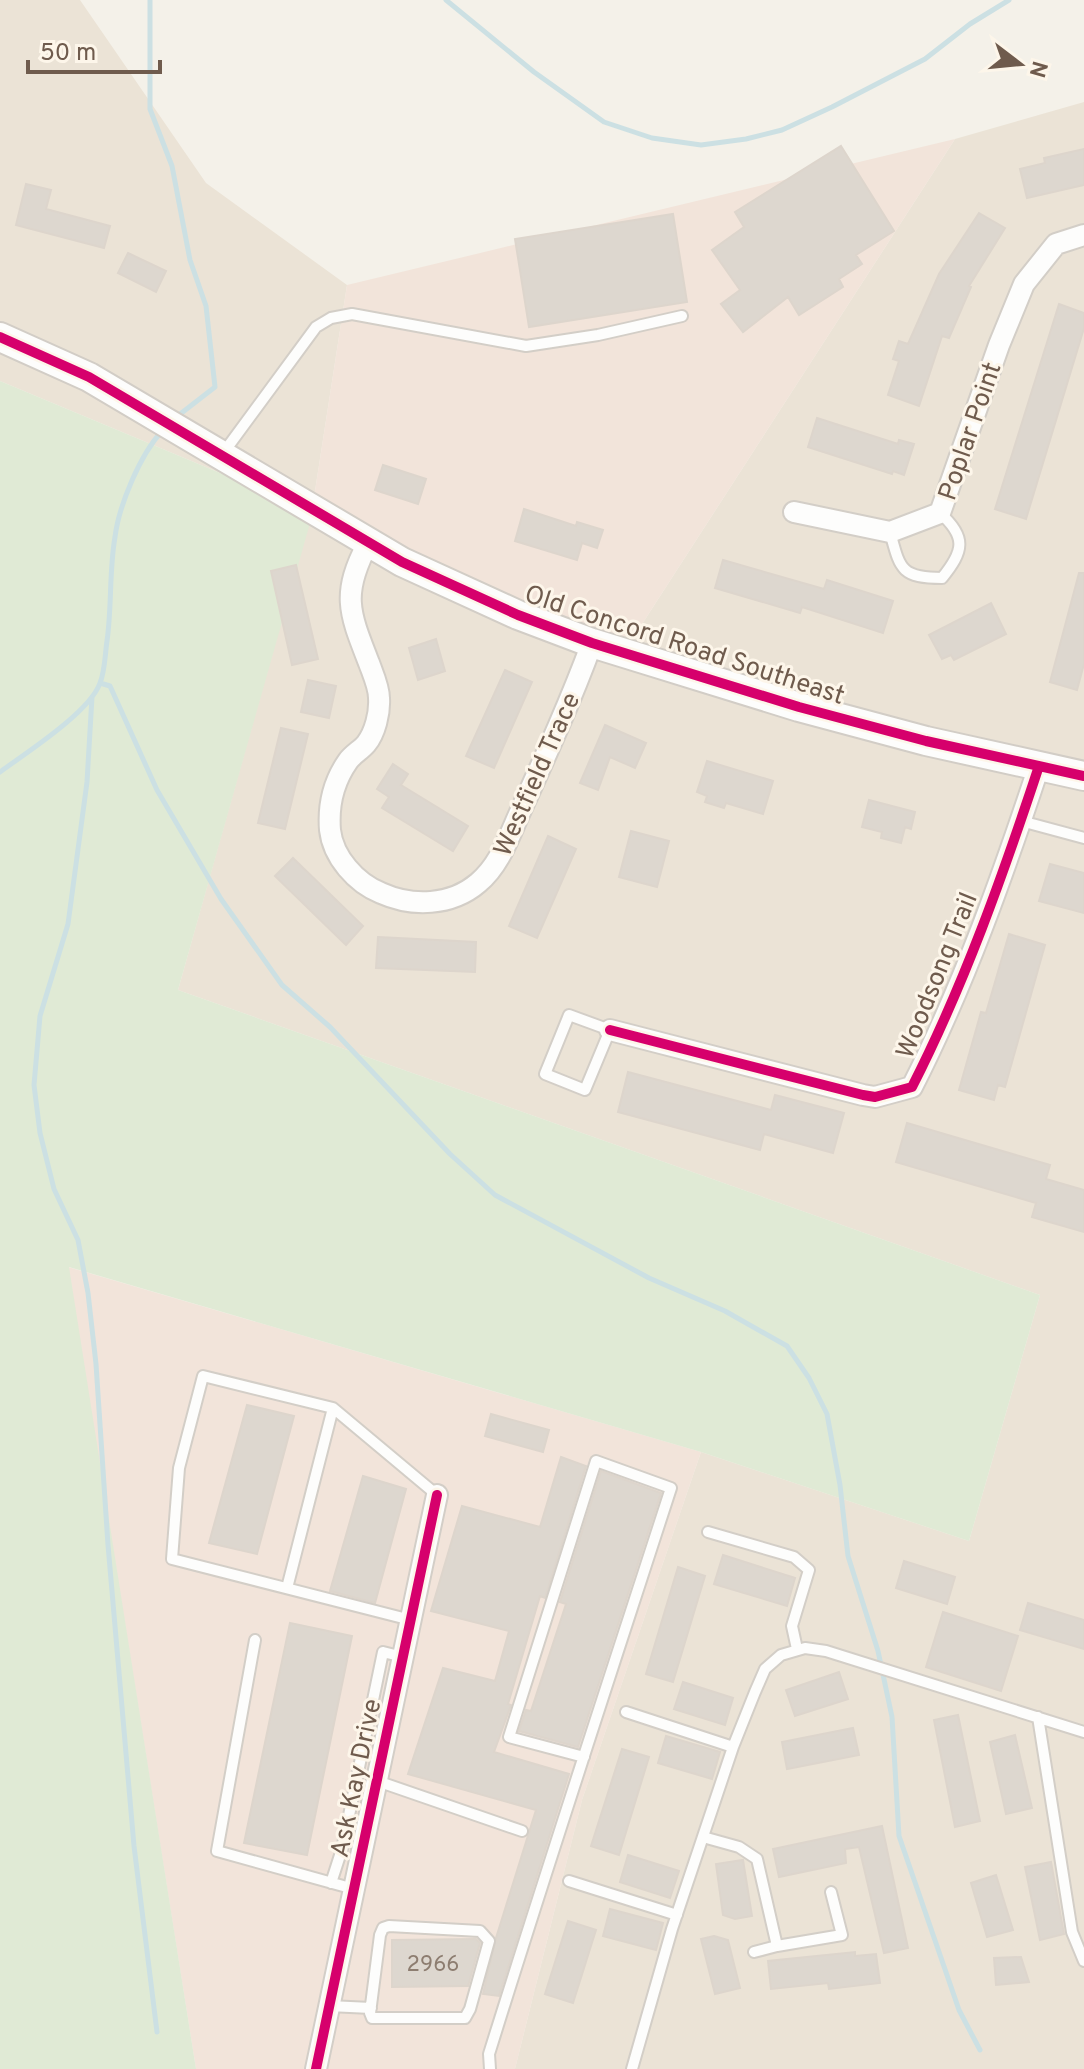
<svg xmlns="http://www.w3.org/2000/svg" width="1084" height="2069" viewBox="0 0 1084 2069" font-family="Overpass,sans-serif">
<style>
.residential{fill:#ebe3d6}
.commercial{fill:#f2e4da}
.green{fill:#e0ead5}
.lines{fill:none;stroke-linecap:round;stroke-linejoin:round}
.stream{stroke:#cce0e3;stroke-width:5}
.building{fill:#ddd7cf;stroke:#ddd5cc;stroke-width:2}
.lane-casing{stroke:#d3cec7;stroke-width:14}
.street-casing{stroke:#d3cec7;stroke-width:24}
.secondary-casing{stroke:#d2cdc6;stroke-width:32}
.lane{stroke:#fdfdfc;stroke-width:10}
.street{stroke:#fdfdfc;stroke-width:20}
.secondary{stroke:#fdfdfc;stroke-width:28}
.cycleway-casing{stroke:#fdf6ea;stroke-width:15}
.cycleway{stroke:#d6006c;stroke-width:10}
.labels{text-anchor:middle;stroke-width:6;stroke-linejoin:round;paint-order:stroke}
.number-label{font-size:22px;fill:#8d7d70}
.street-label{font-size:26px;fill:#6f5b4d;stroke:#fdf6ea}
</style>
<rect width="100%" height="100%" fill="#f4f1e9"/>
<!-- residential -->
<path class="residential" d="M0,0H80L206,183L347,285L310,523L624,652L955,139L1084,102V2069H515L582,1800L701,1452L969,1541L1040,1295L178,990L309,523L287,501L0,381Z"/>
<!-- commercial -->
<path class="commercial" d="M955,139L624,652L310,523L347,285Z
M68,1267L701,1452L582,1800L515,2069H196Z"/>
<!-- green -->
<path class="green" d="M0,381L287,501L310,523L178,990L1040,1295L969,1541L701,1452L69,1267L196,2069H0Z"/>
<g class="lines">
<!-- stream -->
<path class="stream" d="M150,0V109L172,166L190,260L206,306L215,387L175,418
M446,0L534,72L604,122L652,138L701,145L746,139L782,130L832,107L925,59L970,24L1009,0
M100,683L110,686L157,790L221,899L282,985L330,1027L450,1154L495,1195L649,1278L725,1311L787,1346L809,1378L827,1414L840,1485L848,1556L878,1651L892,1717L899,1836L959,2010L980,2050
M92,697L87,782L68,924L40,1016L34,1085L40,1133L54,1189L78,1240L88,1293L96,1364L108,1545L134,1846L157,2032
M0,772C26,753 90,712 100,683C105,671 105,654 107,641C112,606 109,571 115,537C119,505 140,455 162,431"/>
</g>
<!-- building -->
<path class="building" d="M841,146L894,231L856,255L862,264L839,279L843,287L799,315L788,297L743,332L721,304L740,290L712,250L744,227L735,212Z
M1084,149V185L1027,198L1020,169L1045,163L1044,158Z
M26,184L51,190L46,209L110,226L104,248L16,225Z
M979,213L1005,228L969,286L971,287L949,338L942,336L919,406L888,395L899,361L893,359L899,341L908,344L939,274Z
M673,214L687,302L529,327L515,239Z
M128,253L166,271L156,292L118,273Z
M1059,304L1084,313V328L1026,519L995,509Z
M817,418L898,444L899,440L914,444L904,475L893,471L892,474L808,447Z
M383,465L426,479L418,504L375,490Z
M524,509L576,526L577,522L603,530L597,548L582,543L577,560L515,541Z
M723,560L824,589L827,580L893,601L883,633L802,607L800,613L715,588Z
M296,565L318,659L292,665L271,571Z
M1079,573H1084V664L1077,690L1050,682Z
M991,603L1006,634L954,660L951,655L942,659L929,635Z
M436,639L445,671L418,680L409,648Z
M505,670L532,682L494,768L466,756Z
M308,680L336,686L329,718L301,712Z
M605,725L646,743L635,768L610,757L598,790L580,783Z
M281,728L308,734L285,829L258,823Z
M707,761L773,781L763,814L726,803L724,808L705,802L707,796L697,792Z
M393,764L408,774L401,785L468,826L453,851L382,808L389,797L377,789Z
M869,800L915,812L911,829L905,827L901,843L881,838L882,832L862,827Z
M631,831L669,841L657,887L619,877Z
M548,836L576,849L537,938L509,926Z
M293,858L363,926L346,945L275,876Z
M1050,864L1084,873V913L1039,901Z
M1009,934L1045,945L1005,1087L998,1085L994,1100L959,1090L981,1012L986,1013Z
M378,937L476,942L475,972L376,968Z
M628,1072L771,1110L775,1095L844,1113L833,1153L764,1134L760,1150L618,1112Z
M907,1123L1050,1165L1046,1179L1084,1190V1232L1032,1217L1036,1203L896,1162Z
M247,1405L294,1416L257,1554L209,1543Z
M491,1414L549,1430L543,1452L485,1436Z
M561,1457L586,1466L545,1598L540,1596L508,1704L511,1705L494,1752L569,1774L499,1996L483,1994L496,1938L536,1810L408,1774L443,1668L495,1681L509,1631L431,1611L462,1506L540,1527Z
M601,1471L661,1493L578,1747L519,1731L526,1710L531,1711L566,1604L560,1602Z
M363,1476L406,1489L375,1603L330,1591Z
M723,1555L795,1578L787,1606L714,1584Z
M904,1561L955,1577L947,1604L896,1588Z
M678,1567L705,1576L673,1682L646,1674Z
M1028,1603L1084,1620V1649L1020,1630Z
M943,1612L1018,1636L1001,1691L926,1667Z
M290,1623L352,1636L307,1855L244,1843Z
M839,1672L848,1699L795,1716L786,1690Z
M683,1682L733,1698L725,1725L674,1709Z
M958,1715L980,1821L955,1827L934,1720Z
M853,1728L859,1755L787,1769L782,1742Z
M1015,1735L1032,1808L1006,1814L990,1742Z
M666,1736L720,1752L712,1779L658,1763Z
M622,1749L649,1757L619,1855L591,1846Z
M882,1826L908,1948L884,1953L859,1847L845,1849L846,1863L779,1877L773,1849Z
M628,1855L679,1871L670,1898L620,1882Z
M743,1860L752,1916L735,1919L723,1915L716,1864Z
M1051,1862L1064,1934L1040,1940L1025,1867Z
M996,1875L1013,1930L987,1937L971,1883Z
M610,1909L663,1923L656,1950L603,1936Z
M568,1921L596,1930L573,2003L545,1994Z
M714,1936L728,1940L740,1988L715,1994L701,1939Z
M476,1939L480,1943L468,1986L392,1987V1940Z
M855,1952V1956L876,1954L880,1983L829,1989L828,1983L771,1989L768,1961Z
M1021,1957L1029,1982L996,1985L994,1958Z"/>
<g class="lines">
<defs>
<path id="lane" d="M224,452L316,327L331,318L352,314L526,346L598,335L682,316
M890,532C900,568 900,578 942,578C964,551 967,537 940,513
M1021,821L1084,838
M569,1015L610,1030L585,1090L545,1074Z
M708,1532L794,1557L809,1570L792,1626L797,1649
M287,1588L333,1408
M411,1620L172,1559L179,1468L203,1376L333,1408L437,1495
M255,1640L217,1851L354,1889
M626,1712L733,1747
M1038,1717L1072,1932L1084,1961
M377,1781L522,1831
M703,1837L739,1847L757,1859L777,1946L842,1935L831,1892
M569,1881L677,1915
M331,1883L342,1849L383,1652L403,1657
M389,1926L480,1931L489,1941L470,2009L465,2018H372L370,2013L380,1935L383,1928Z
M754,1952L777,1946
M329,2006L371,2008
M490,2069L489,2054C548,1864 610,1676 671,1488L596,1461L509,1737L584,1757
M632,2069L672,1929L733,1747L755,1692L765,1669L781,1655L805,1648L826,1651L1084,1732"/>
<path id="street" d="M794,512L890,532L940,513L999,345L1024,284L1056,244L1084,235
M368,543C341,594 349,612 369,663C373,674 379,687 379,698C380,713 375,733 366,744C361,750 353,754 348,761C334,781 328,805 330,830C333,857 356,883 381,893C412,907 451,906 478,883C500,865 509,836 521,810C546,755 571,700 592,643
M610,1030L863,1095L875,1097L912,1087C964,985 1003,875 1039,766
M316,2069L437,1495"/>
<path id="secondary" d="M0,337L89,377L402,562L518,615L592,643L799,707L926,741L1084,776"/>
</defs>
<!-- lane casing -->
<use href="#lane" class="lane-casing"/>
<!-- street casing -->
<use href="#street" class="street-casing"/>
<!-- secondary casing -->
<use href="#secondary" class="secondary-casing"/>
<!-- lane -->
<use href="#lane" class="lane"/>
<!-- street -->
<use href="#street" class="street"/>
<!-- secondary -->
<use href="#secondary" class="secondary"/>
<defs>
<path id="cycleway" d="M0,337L89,377L402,562L518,615L592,643L799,707L926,741L1084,776
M610,1030L863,1095L875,1097L912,1087C964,985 1003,875 1039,766
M316,2069L437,1495"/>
</defs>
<!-- cycleway casing -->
<use href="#cycleway" class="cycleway-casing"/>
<!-- cycleway -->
<use href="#cycleway" class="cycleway"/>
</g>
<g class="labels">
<!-- number labels -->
<g class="number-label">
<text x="433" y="1971">2966</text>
</g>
<!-- street labels -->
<g class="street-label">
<text transform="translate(969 431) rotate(-71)" y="9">Poplar Point</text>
<text transform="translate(685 644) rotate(18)" y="9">Old Concord Road Southeast</text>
<text transform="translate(536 774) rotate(-66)" y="9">Westfield Trace</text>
<text transform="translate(936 975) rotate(-68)" y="9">Woodsong Trail</text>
<text transform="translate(355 1778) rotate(-78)" y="9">Ask Kay Drive</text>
</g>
</g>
<!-- north arrow -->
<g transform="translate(1020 64) rotate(106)" stroke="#fdf6ea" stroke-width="6" paint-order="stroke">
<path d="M0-6L14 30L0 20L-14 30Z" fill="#6f5b4d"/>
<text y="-12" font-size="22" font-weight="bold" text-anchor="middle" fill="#6f5b4d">N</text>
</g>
<!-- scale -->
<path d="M28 60v12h132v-12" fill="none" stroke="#6f5b4d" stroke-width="4"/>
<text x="40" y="60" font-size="24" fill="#6f5b4d" stroke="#fdf6ea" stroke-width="6" paint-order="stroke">50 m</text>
</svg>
